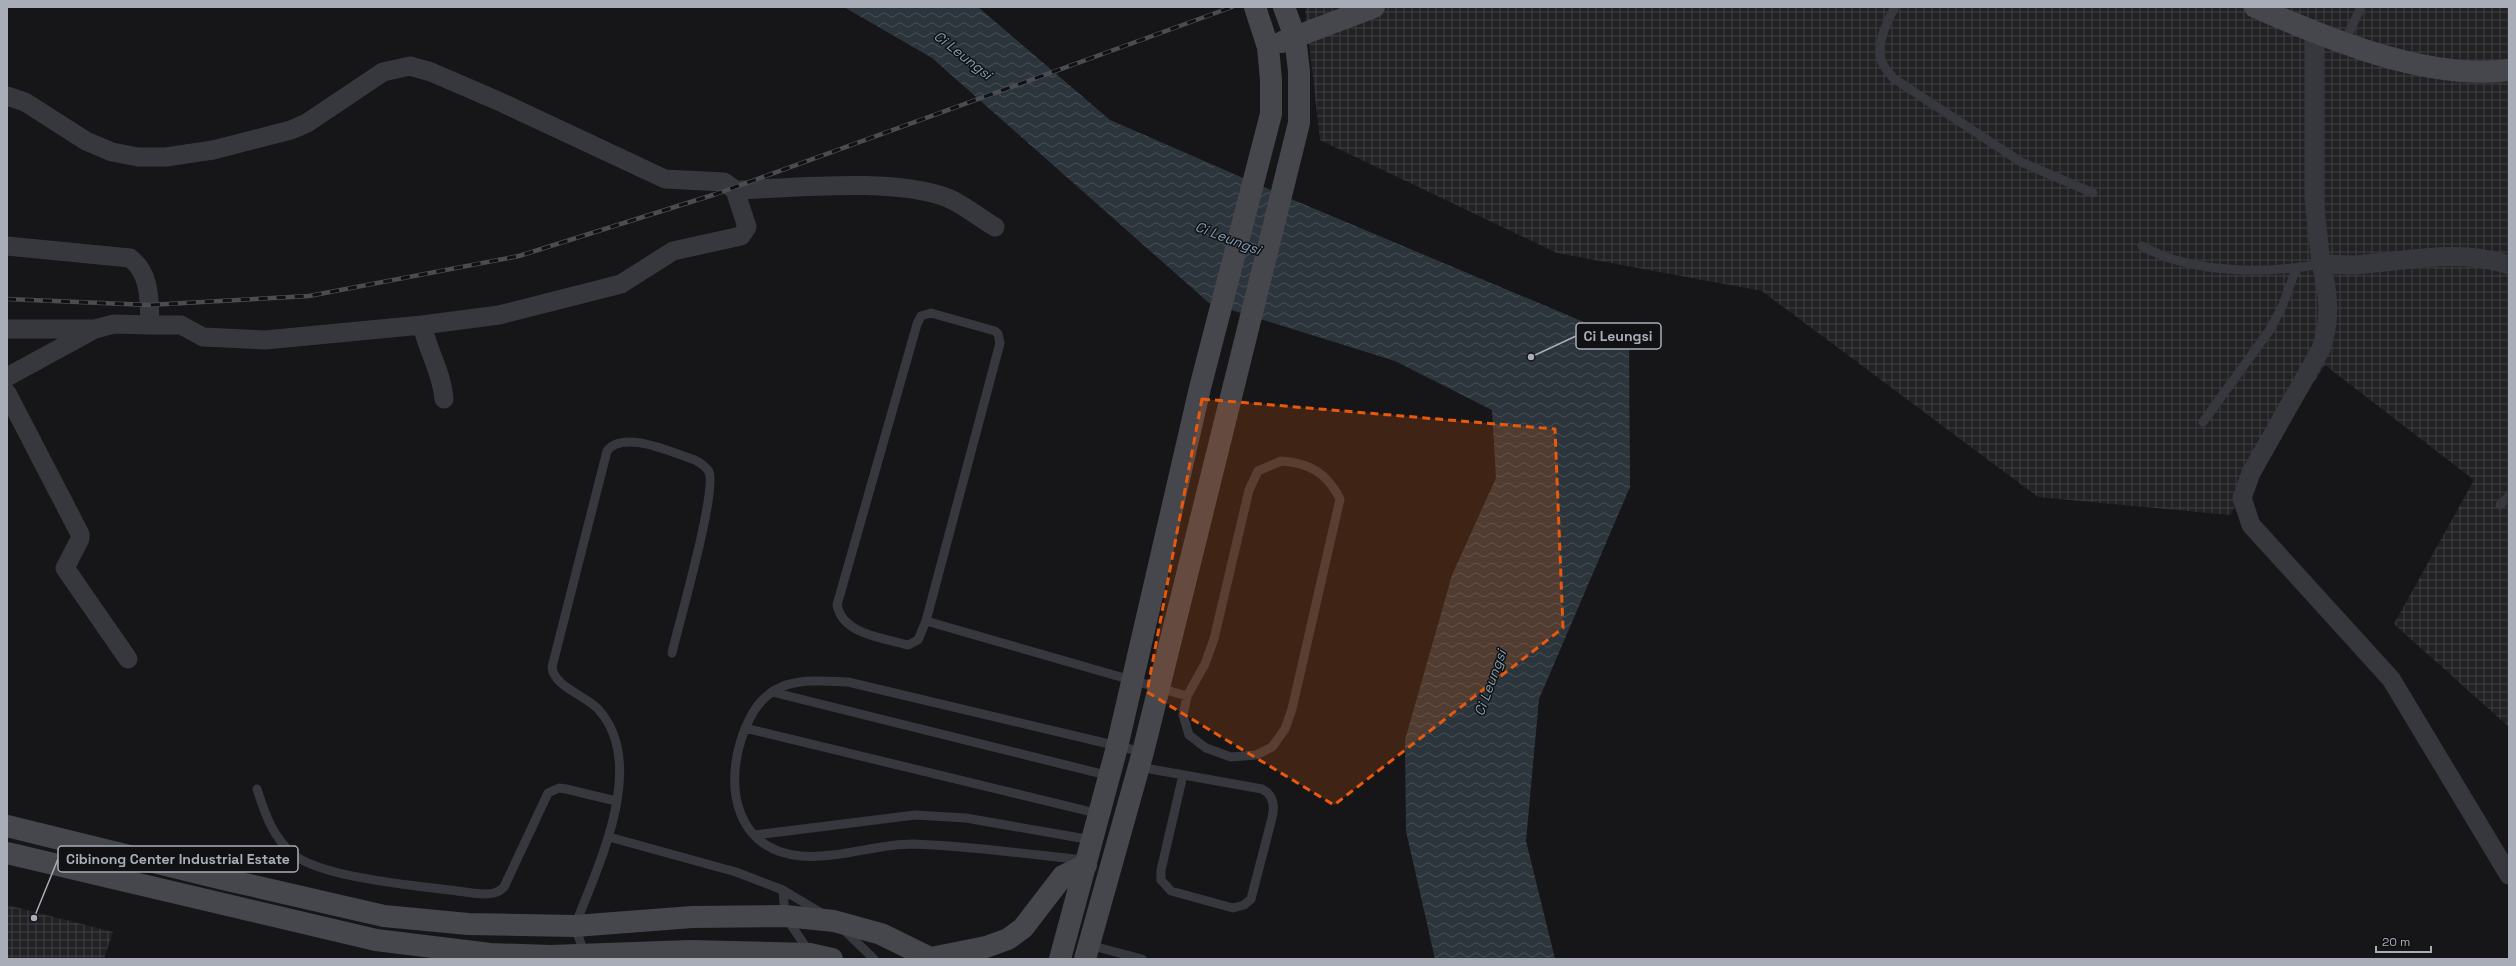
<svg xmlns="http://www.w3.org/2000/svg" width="2516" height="966" viewBox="0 0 2516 966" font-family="'Space Grotesk',sans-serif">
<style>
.industrial{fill:url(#industrial-grid)}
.water{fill:url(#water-waves)}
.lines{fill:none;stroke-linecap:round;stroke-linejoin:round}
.lane{stroke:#37383d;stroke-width:9}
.street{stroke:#37383d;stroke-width:19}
.secondary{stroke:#45474d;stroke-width:22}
.rail-casing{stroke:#4a4c52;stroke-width:4.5}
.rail{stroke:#111113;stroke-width:3;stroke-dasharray:9;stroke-linecap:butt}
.marked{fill:#e8590c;fill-opacity:0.2;stroke:#e8590c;stroke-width:3;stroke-dasharray:8 5;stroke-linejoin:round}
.labels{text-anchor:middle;stroke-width:3;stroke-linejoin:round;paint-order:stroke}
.water-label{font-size:14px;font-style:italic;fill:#7f9bb3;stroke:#111113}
.leader{fill:none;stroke:#a8adb8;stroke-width:1.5}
.callout-dot{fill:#a8adb8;stroke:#111113;stroke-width:1.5}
.callout{fill:#111113;stroke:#a8adb8;stroke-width:1.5}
.callout-label{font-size:14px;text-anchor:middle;font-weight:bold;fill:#a8adb8}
</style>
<defs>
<pattern id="industrial-grid" width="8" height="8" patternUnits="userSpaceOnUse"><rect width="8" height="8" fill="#222225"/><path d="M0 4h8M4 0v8" fill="none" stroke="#3f3f43"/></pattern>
<pattern id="water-waves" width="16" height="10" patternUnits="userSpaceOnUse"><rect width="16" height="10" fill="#2c353c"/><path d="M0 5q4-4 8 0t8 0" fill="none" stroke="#485056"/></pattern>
</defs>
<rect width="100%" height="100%" fill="#161618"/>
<!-- industrial -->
<path class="industrial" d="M1310,7H2509V727L2394,624L2474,480L2325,365L2230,515L2038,497L1762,291L1557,253L1320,140L1305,9Z
M7,905L113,932L104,959H7Z"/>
<!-- water -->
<path class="water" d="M844,7H978L1110,120L1296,201L1629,341L1630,487L1539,699L1526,841L1555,959H1435L1406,831L1405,740L1452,575L1496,478L1492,410L1395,361L1209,303L932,58Z"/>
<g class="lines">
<!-- lane -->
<path class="lane" d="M1895,7C1887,22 1875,45 1882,62C1884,68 1890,73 1893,78L2021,162L2093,193
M2344,43L2361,7
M2142,246C2191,274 2267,274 2321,264
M2203,422L2269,331L2282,307L2296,269
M1281,461C1310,463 1327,473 1340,499L1292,709L1285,729L1272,747L1256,755L1231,757L1206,748L1189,735L1183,715L1187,696L1205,664L1214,639L1249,490L1258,471Z
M2500,505L2509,496
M926,621L918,640L908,645C884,638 843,635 837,605L917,324L921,316L931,313L995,331L998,334L1000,343L926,621L1187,696
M772,692L1110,776
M745,728L1100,814
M1139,767L1262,789C1274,795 1275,806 1272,818L1251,899L1244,905L1233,908L1171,891L1161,880V870L1183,775
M257,789C265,814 273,838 294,855C324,878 418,886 457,891C468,892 483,896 494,893C498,892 501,890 504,887L548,793L559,788L566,789L616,801
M755,835L915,815L966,818L1092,840
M609,837L736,872L783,890L823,914
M1084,860C1027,854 970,846 913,844C876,844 839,859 801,856C728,849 723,773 749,720C770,676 806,680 848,682L1143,752
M783,890L785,916L810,953
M844,930L874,959
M1089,945L1142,959
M584,953L575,926C597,867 649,765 598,709C585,695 554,687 552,667L607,451C623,429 673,453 695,460C700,463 706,466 709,472C717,492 679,623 672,653"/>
<!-- street -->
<path class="street" d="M2314,33V198L2321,264C2332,264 2344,265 2355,265C2407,261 2459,248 2509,265
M7,96L25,102L86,141L112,152L138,157H166L213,150L291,130L307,123L383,72L410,66L431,72L496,100L665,179L724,182L735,190
M7,246L130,258C151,274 149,300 150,325L114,324L95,329L7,377
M2321,264C2329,294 2331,319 2321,349L2251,473L2242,498L2251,525L2391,679L2509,875
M150,325H181L203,337L265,340L422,325L499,315L621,284L673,251L741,236L747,227L735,190C795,188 894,177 948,198C964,205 980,218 995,227
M422,325C428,351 442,373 444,399
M7,329H94
M7,393L80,534V539L65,568L128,659"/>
<!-- secondary -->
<path class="secondary" d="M2255,7C2328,39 2428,81 2509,70
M1282,42L1374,7
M7,826L223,879L384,916L468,924L575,926L692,917L785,916L834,921L881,934L932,959
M7,853L376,940L490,954L550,956L690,951L810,954L832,959
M931,958L986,947L1008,939L1023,928L1063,876L1086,865
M1060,959L1117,747L1200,388L1271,114V80L1268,47L1255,7
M1085,959L1143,752L1299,123V71L1295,37L1284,7"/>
<defs>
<path id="rail" d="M7,299L149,305L309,296L519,256L716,194L1232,7"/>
</defs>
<!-- rail casing -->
<use href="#rail" class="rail-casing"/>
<!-- rail -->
<use href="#rail" class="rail"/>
</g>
<!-- marked area -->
<path class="marked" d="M1202,399L1555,429L1563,628L1334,805L1147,692Z"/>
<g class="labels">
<!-- water labels -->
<g class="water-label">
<text transform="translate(963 55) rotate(38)" y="5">Ci Leungsi</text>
<text transform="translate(1228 238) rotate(21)" y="5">Ci Leungsi</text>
<text transform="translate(1490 683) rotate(-70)" y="5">Ci Leungsi</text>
</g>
</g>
<!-- callouts -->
<path class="leader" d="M1531 357L1576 336M34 918L58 859"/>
<g class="callout-dot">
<circle cx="1531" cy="357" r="4"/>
<circle cx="34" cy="918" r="4"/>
</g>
<g class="callout">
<rect x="1576" y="323" width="85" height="26" rx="4"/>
<rect x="58" y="846" width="240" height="26" rx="4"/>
</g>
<g class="callout-label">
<text x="1618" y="341">Ci Leungsi</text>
<text x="178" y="864">Cibinong Center Industrial Estate</text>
</g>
<!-- border -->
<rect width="2516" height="966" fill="none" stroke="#a8adb8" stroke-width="16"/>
<!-- scale -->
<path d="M2376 946v6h55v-6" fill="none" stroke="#a8adb8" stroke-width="2"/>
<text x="2382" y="946" font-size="12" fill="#a8adb8" stroke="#111113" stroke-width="3" paint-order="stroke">20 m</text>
</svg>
